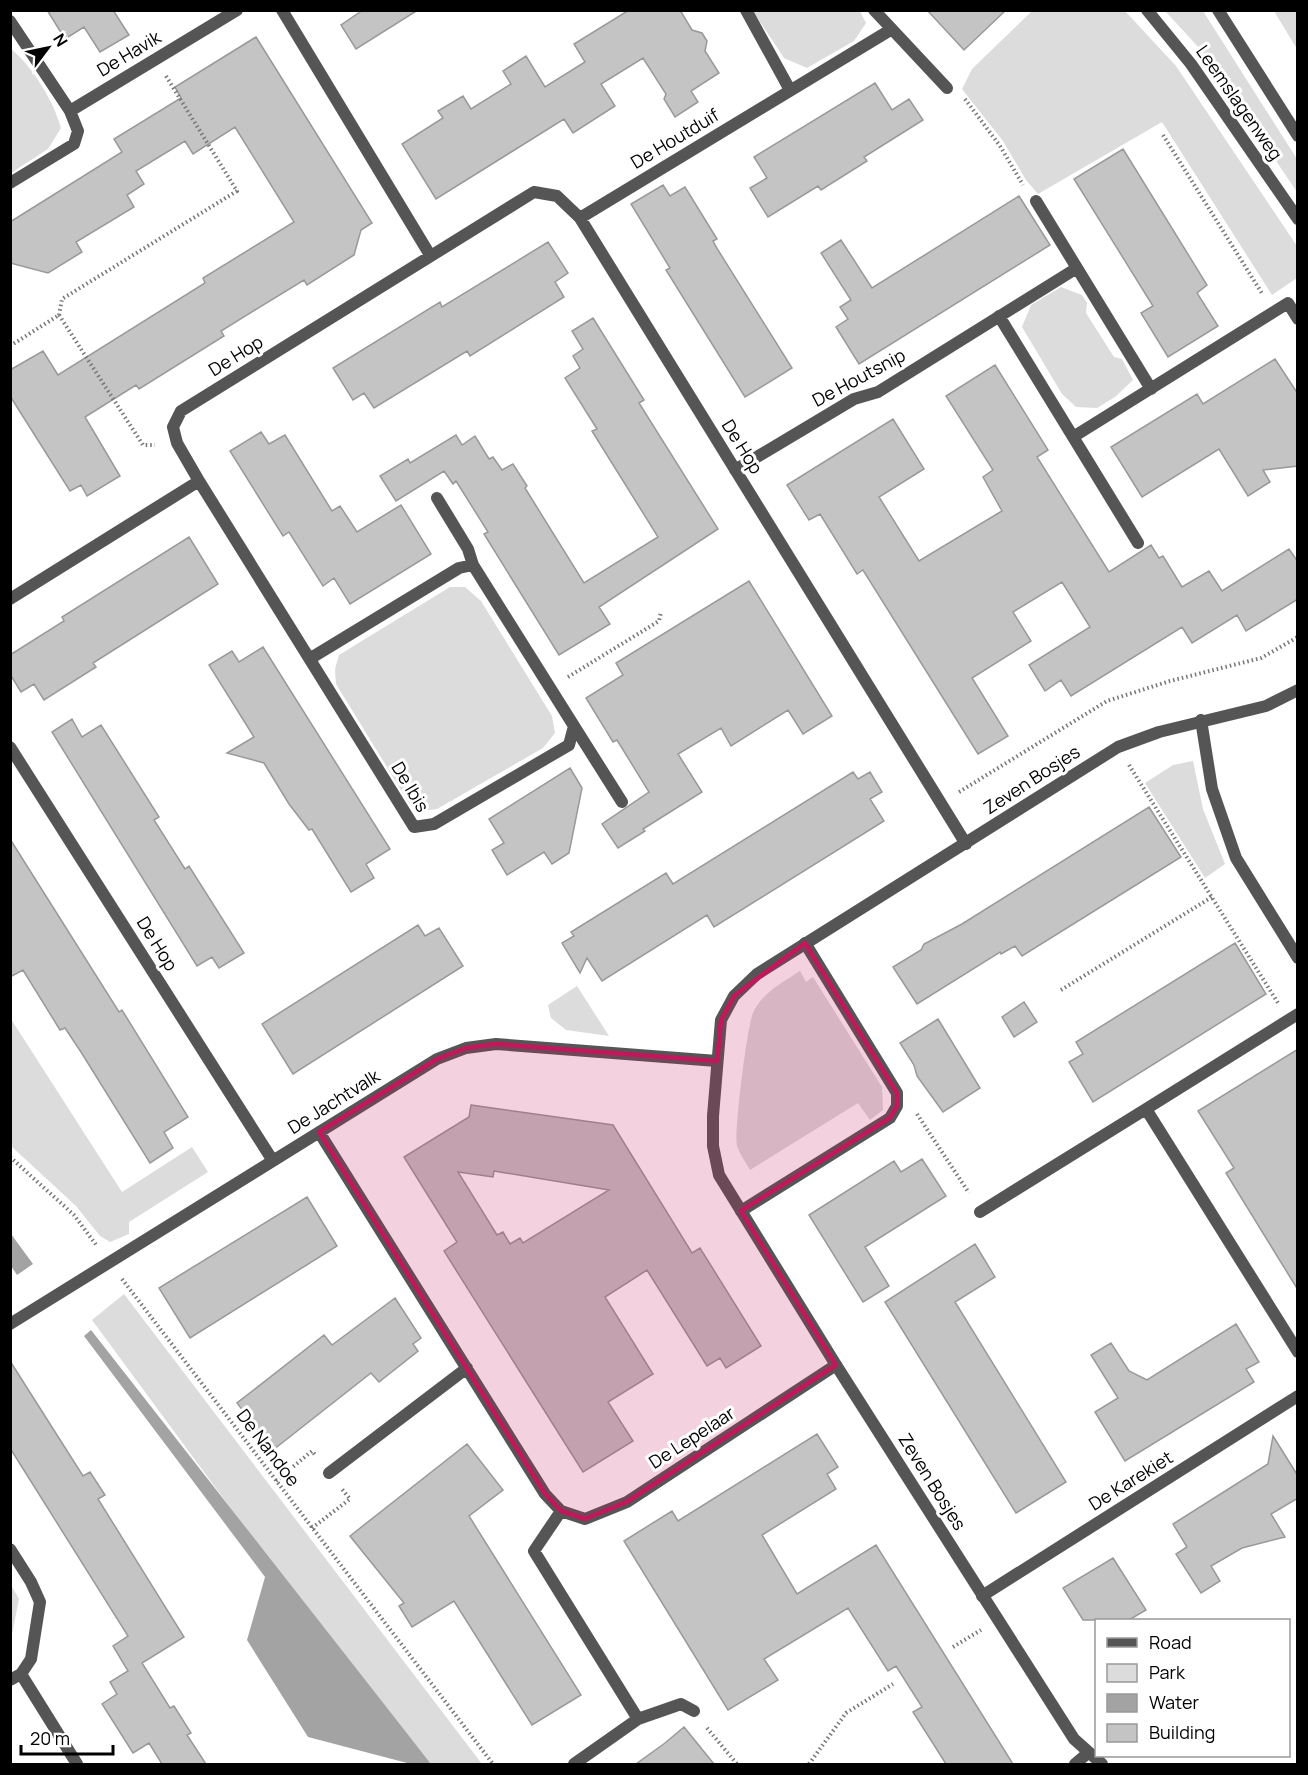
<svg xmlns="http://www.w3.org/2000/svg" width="1308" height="1775" viewBox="0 0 1308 1775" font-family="Manrope,sans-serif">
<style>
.green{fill:#dcdcdc}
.water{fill:#a3a3a3}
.building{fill:#c4c4c4;stroke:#999;stroke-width:1.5;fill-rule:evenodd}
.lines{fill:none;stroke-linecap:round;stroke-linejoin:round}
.path{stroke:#777;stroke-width:4;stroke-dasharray:1.5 3;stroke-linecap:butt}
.minor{stroke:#555;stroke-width:12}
.tertiary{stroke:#555;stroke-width:12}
.marked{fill:#c2185b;fill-opacity:0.2;stroke:#c2185b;stroke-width:4.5;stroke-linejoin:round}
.labels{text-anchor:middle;stroke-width:6;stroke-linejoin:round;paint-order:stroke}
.street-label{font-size:18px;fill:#000;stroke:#fff}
</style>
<rect width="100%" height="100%" fill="#fff"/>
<!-- green -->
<path class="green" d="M753,11H860L866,23L854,41L807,68L784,58Z
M1032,11H1125L1176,66L1297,246V278L1272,295L1162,122L1038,194L1026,180L1003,141L962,89L972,69Z
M1165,11H1203L1297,159V192L1202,51Z
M1274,11H1297V49Z
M10,48C33,67 53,100 61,128L48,149L11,173Z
M1061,287L1082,295L1087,303L1086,313L1114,357L1122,359L1133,380L1115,397L1097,408L1076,407L1062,394L1022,327L1031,305Z
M450,587H465L481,601L552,716L555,733L543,748L437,809L424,811L409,803L336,684L335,669L339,655Z
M1193,761L1203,809L1225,864L1205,878L1145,783L1173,765Z
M800,971L806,982L813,977L882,1087L883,1110L870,1120L858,1103L750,1170C746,1163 740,1154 737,1146C734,1133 747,1027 753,1013C762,993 783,982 800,971Z
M577,986L609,1036L566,1030L551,1018L548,1005Z
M11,1019L122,1192L192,1147L208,1172L129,1222V1234L110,1242L100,1236L76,1206L11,1146Z
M124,1294L482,1764H431L271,1563L92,1320Z
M11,1585L19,1599L11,1639Z"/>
<!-- water -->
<path class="water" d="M11,1234L33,1264L17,1275L11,1266Z
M91,1330L431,1764H411L308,1737L247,1640L265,1577L84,1336Z"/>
<!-- building -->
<path class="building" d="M47,10H113L129,35L100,52L84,27L65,39Z
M363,10H418L356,49L341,25Z
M629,10H680L692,30L702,33L707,41L705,51L719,73L691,91L698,102L675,117L664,99L666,94L643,58L601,84L615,106L573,133L564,119L436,199L402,144L443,118L438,111L463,96L471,109L511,84L503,71L526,56L545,87L585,62L574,44Z
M927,10H1006L964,50Z
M256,37L372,223L361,230L354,255L307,285L304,280L221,331L224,336L139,389L136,385L85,417L120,476L87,496L81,485L70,491L10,396V370L43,351L58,375L205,283L203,278L294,222L235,127L193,154L185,141L136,171L144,184L127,195L134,207L76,242L82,252L48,273L10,263V222L122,152L114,139L181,98L175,87Z
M875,83L892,110L909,99L923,120L864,157L867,161L821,190L818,186L768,217L750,188L767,178L754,157Z
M1123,149L1207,285L1197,293L1218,326L1168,357L1141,313L1153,306L1074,179Z
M663,185L670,196L685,187L717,239L713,241L718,250L792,368L745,397L666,270L670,268L631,204Z
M1019,196L1050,245L859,364L836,327L848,319L840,307L851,300L821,253L841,240L872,288Z
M548,242L568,273L555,282L564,297L470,356L467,351L374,408L364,393L353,400L333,368L440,302L442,307Z
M593,318L644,400L639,403L718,529L599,607L610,624L559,655L484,534L488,532L456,481L453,484L444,471L396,501L380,476L408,459L410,463L456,435L462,445L475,436L489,459L493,457L502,470L513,464L527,486L525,488L584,583L658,537L592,431L597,429L565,378L580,368L573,356L583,349L572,331Z
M1275,359L1298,394V466L1263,470L1270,482L1248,496L1219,449L1142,497L1111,447L1197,394L1203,404Z
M995,365L1048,450L1037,457L1109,572L1151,545L1159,558L1163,556L1182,587L1209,571L1222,591L1289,549L1298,562V599L1246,631L1237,615L1192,643L1182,627L1071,696L1061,680L1045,691L1029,665L1090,627L1062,582L1013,612L1031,641L972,678L1008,736L978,754L863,570L857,574L820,514L809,520L787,485L893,419L924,469L879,497L919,561L1002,511L983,477L993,470L946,396Z
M261,432L269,444L285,435L332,511L340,506L357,532L401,505L431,554L350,604L334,578L323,586L289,532L283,536L230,451Z
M189,537L218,584L93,663L96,667L44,700L34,684L21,692L10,674V655L64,621L62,617Z
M749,581L832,716L803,734L788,710L731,746L721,728L678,754L702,792L643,829L645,831L618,848L602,824L649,792L617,740L613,742L586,698L623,675L616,663Z
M263,647L390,849L366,864L374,878L351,892L312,829L309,830L289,804L264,763L227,753L254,737L209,665L232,651L239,662Z
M72,719L82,737L101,725L159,817L154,820L185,869L189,866L244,953L219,968L212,957L197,966L52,732Z
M570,768L582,788L569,853L552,864L544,852L507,875L492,850L504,843L489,819Z
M853,772L858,779L870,772L882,792L870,799L884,821L714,927L707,915L602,981L587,958L580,973L562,943L574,936L571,932L666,873L673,884Z
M1149,807L1181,857L1022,956L1015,946L1001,954L1000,952L917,1004L893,967L921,950L924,944L962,924Z
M10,839L119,1012L122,1010L188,1117L164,1132L173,1148L150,1163L81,1052L65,1028L60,1030L23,970L10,977Z
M418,925L425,936L439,928L463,966L293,1074L262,1024Z
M1235,943L1266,994L1093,1102L1069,1062L1083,1054L1076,1042Z
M1024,1002L1037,1022L1014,1037L1002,1017Z
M938,1019L980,1088L943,1112L917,1076L914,1065L900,1043Z
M1298,1049V1290L1226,1173L1234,1168L1198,1111Z
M471,1105L613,1125L692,1253L700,1248L761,1346L726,1368L720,1358L707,1366L647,1270L605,1297L653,1374L608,1402L633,1441L583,1472L444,1251L457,1242L404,1157L469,1117ZM494,1171L609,1190L523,1243L520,1238L510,1244L503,1232L497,1235L458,1172L493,1177Z
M922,1159L946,1196L865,1247L889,1286L863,1302L809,1215L894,1161L901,1172Z
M307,1197L337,1246L190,1338L159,1288Z
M975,1244L995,1277L955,1302L1066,1482L1016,1513L885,1302Z
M395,1298L421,1338L413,1344L418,1351L379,1382L371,1373L273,1450L237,1403L324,1335L332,1345Z
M1236,1324L1259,1362L1246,1369L1254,1382L1125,1461L1095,1412L1118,1398L1091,1355L1111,1343L1129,1371L1147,1380Z
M10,1361L83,1476L90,1472L105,1495L98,1499L184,1637L142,1663L170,1708L174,1706L191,1733L187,1735L206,1764H162L149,1743L133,1753L102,1704L117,1694L110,1682L128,1671L113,1646L128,1636L10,1448Z
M817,1434L838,1467L827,1474L836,1489L762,1535L797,1594L876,1545L1013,1764H946L913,1712L922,1707L896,1666L888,1671L848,1608L764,1659L778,1680L728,1710L624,1541L672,1511L678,1521Z
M1273,1436L1298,1476V1498L1271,1514L1285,1537L1242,1548L1211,1566L1220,1581L1201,1593L1176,1554L1187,1547L1173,1524L1268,1464Z
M467,1444L503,1490L469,1516L581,1695L532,1725L454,1601L412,1627L399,1606L404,1603L350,1536Z
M1113,1558L1146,1610L1129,1620H1083L1063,1588Z
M684,1727L714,1764H636L665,1743Z"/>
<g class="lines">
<!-- path -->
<path class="path" d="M965,99L1000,146L1023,185
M1163,135L1263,295
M59,315L62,299L237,191L166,76
M59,315L143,445H155
M10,346L59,315
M568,677L659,621L661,612
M1129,765L1278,1003
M959,792L1107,701L1170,681L1261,658L1298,637
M1061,990L1212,897
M917,1114L969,1193
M10,1157L74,1215L97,1246
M122,1279L493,1764
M276,1481L312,1451L316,1456
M312,1528L350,1499L341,1488
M953,1647L981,1630
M707,1728L737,1764
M809,1764L846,1713L893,1684"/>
<!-- minor -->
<path class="minor" d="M282,10L430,255
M746,10L790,90
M874,10L947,88
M1147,10L1191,64L1298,219
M1218,10L1298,136
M10,21L70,111L78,131L74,144L10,183
M70,111L237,10
M1036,201L1151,389
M580,218L892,29
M999,316L1138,543
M1073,437L1288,303L1298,319
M735,470L854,399L878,392L1077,268
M199,481L414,827L434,824L569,745L574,726L473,565L459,568L311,658
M437,498L468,549L473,565
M10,599L199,481L177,443L173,427L181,411L534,192L557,196L580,218L966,844
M1201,720L1212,789L1236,858L1298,958
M574,726L622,802
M10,747L273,1161
M1298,1014L1146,1109L1298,1352
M319,1132L545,1494L561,1511L585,1519L627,1502L836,1365
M741,1211L890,1118L897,1106V1093L805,943
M980,1212L1146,1109
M10,1324L437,1059L466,1048L496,1044L717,1061
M329,1473L467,1368
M561,1511L534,1551L638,1719
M10,1549L31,1582L40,1602L31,1659L21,1674L10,1680
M982,1596L1298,1396
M21,1674L77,1764
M574,1764L638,1719L681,1704L694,1711
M1075,1764L1088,1753"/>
<!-- tertiary -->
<path class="tertiary" d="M1102,1764L1074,1739L836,1365L719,1175L713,1146V1116L721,1020L734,996L757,974L1118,747L1159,732L1266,706L1298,690"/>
</g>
<!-- marked area -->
<path class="marked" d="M805,943L897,1093V1106L890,1118L741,1211L836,1365L627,1502L585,1519L561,1511L545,1494L319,1132L437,1059L466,1048L496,1044L717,1061L721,1020L734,996Z"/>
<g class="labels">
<!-- street labels -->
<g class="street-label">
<text transform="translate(129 54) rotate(-31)" y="6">De Havik</text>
<text transform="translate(1239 103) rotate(55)" y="6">Leemslagenweg</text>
<text transform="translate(675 139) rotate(-31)" y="6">De Houtduif</text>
<text transform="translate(236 356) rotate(-32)" y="6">De Hop</text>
<text transform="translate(859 378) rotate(-28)" y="6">De Houtsnip</text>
<text transform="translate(742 447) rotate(58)" y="6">De Hop</text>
<text transform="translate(1032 780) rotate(-33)" y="6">Zeven Bosjes</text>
<text transform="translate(410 787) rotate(59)" y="6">De Ibis</text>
<text transform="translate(157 944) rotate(58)" y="6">De Hop</text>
<text transform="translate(334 1102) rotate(-32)" y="6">De Jachtvalk</text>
<text transform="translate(692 1438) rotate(-33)" y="6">De Lepelaar</text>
<text transform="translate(268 1448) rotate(53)" y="6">De Nandoe</text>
<text transform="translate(1131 1481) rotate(-32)" y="6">De Karekiet</text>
<text transform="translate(932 1482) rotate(58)" y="6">Zeven Bosjes</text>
</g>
</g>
<!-- border -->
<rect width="1308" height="1775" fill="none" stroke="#000000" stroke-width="24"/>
<!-- legend -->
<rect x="1095" y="1619" width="195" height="138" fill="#ffffff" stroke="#999999" stroke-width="1.5"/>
<rect x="1107" y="1638" width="30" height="9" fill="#555555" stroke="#999999" stroke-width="1.5"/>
<text x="1149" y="1649" font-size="18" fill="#000000">Road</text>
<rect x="1107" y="1664" width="30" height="18" fill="#dcdcdc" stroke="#999999" stroke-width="1.5"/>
<text x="1149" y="1679" font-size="18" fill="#000000">Park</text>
<rect x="1107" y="1694" width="30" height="18" fill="#a3a3a3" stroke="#999999" stroke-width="1.5"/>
<text x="1149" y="1709" font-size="18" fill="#000000">Water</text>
<rect x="1107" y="1724" width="30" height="18" fill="#c4c4c4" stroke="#999999" stroke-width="1.5"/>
<text x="1149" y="1739" font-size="18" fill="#000000">Building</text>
<!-- north arrow -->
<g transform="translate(48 48) rotate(58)" stroke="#ffffff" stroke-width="4.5" paint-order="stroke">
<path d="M0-4.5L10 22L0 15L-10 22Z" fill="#000000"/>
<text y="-9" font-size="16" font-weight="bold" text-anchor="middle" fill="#000000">N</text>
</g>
<!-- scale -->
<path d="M21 1745v9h92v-9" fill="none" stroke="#000000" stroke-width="3"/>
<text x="30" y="1745" font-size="18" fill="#000000" stroke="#ffffff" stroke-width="4.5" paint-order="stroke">20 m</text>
</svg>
